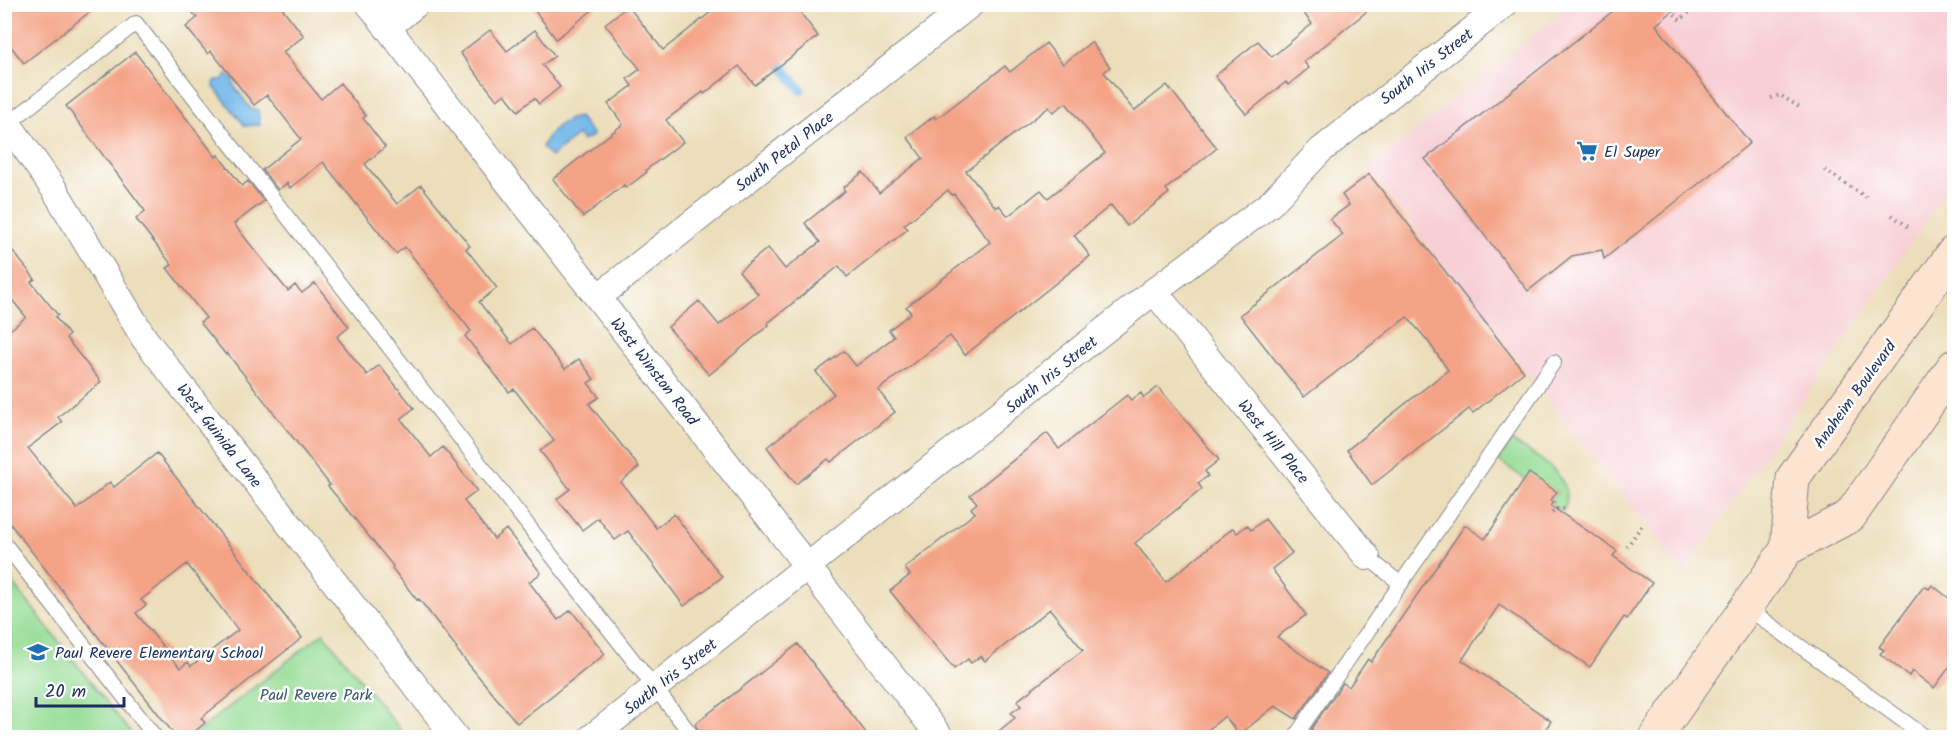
<svg xmlns="http://www.w3.org/2000/svg" width="1959" height="742" viewBox="0 0 1959 742" font-family="Kalam,sans-serif">
<style>
.built{fill:#f7cfd5}
.green{fill:#97dd96;stroke:#59867a;stroke-width:1.5}
.water{fill:#74b9ea;stroke:#4874a4;stroke-width:1.5}
.lines{fill:none;stroke-linecap:round;stroke-linejoin:round}
.stream{stroke:#74b9ea;stroke-width:9}
.building{fill:#f4a386;fill-rule:evenodd}
.service-casing{stroke:#84868c;stroke-width:16}
.minor-casing{stroke:#84868c;stroke-width:28}
.secondary-casing{stroke:#84868c;stroke-width:35}
.path{stroke:#84868c;stroke-width:4;stroke-dasharray:1.5 4.5;stroke-linecap:butt}
.service{stroke:#fff;stroke-width:14}
.minor{stroke:#fff;stroke-width:26}
.secondary{stroke:#fde4d1;stroke-width:33}
.labels{text-anchor:middle;stroke-width:5;stroke-linejoin:round;paint-order:stroke}
.street-label{font-size:16px;fill:#1b2f5e;stroke:#fff}
.poi-label{font-size:16px;fill:#1b2f5e;stroke:#fff;text-anchor:start}
.park-label{font-size:16px;fill:#3a5a6c;stroke:#fff}
</style>
<rect width="100%" height="100%" fill="#fff"/>
<filter id="ink" filterUnits="userSpaceOnUse"><feTurbulence type="fractalNoise" baseFrequency=".0167" numOctaves="2"/><feDisplacementMap in="SourceGraphic" scale="12" xChannelSelector="R" yChannelSelector="G"/><feConvolveMatrix kernelMatrix="1 2 1 2 8 2 1 2 1" color-interpolation-filters="sRGB"/></filter>
<filter id="wash" filterUnits="userSpaceOnUse"><feTurbulence type="fractalNoise" baseFrequency=".008" numOctaves="4" result="noise"/><feDisplacementMap in="SourceGraphic" scale="24" xChannelSelector="R" yChannelSelector="G"/><feGaussianBlur stdDeviation="1.35" result="paint"/><feColorMatrix in="noise" values="0 0 0 0 0 0 0 0 0 0 0 0 0 0 0 0 0 1.4 0 .05"/><feComposite in="paint" operator="in"/></filter>
<g filter="url(#wash)">
<rect width="100%" height="100%" fill="#ecdeba"/>
<!-- built -->
<path class="built" d="M1570,5H1954V180L1684,573L1368,169Z"/>
<!-- green -->
<path class="green" d="M1512,441C1535,456 1578,476 1564,510L1557,509L1548,510L1554,502L1551,500L1557,492L1525,479L1498,460Z
M5,573L134,737H5Z
M323,633L406,737H191Z"/>
<!-- water -->
<path class="water" d="M227,75L233,77L234,86L251,109L258,110L260,125L245,126L214,87V83L216,80H222Z
M579,117L593,135L583,141L577,135L551,157L542,147C549,131 562,119 579,117Z"/>
<g class="lines">
<!-- stream -->
<path class="stream" d="M781,65L801,90"/>
</g>
<g id="blocks">
<!-- building -->
<path class="building" d="M17,4H100L24,63L4,38V15Z
M186,4H279L304,36L283,52L321,99L340,83L366,116L363,118L385,147L365,164L397,204L421,185L470,246L466,249L497,288L479,302L512,344L532,328L565,369L579,359L594,379L588,383L599,397L589,404L639,467L621,482L656,528L674,514L722,577L684,606L628,531L615,540L598,518L582,530L557,499L570,489L540,451L554,441L514,389L509,392L465,336L471,331L405,247L396,254L323,162L290,188L287,183L278,190L262,170L301,139L267,95L254,105L211,51L208,54L186,27L197,18Z
M530,4H600L556,39Z
M721,4H794L818,36L755,85L739,66L704,94L703,92L666,120L683,142L646,170L647,172L626,188L624,185L583,217L553,179L623,124L608,104L632,86L627,79L640,69L605,24L628,6L663,50Z
M1297,4H1376L1304,62L1309,68L1288,85L1286,82L1246,114L1215,76L1258,41L1272,57L1312,24Z
M1622,4H1681L1656,25L1750,143L1604,259L1602,250L1572,256L1528,291L1425,159Z
M490,30L507,51L535,30L555,56L542,65L560,87L539,104L534,98L518,111L505,94L497,100L460,53Z
M1091,42L1110,67L1104,72L1134,111L1167,85L1217,148L1166,189L1169,193L1127,226L1111,205L1074,235L1090,256L965,355L950,336L878,390L895,412L831,462L828,459L796,484L767,447L834,394L816,372L844,351L856,366L894,337L889,330L911,313L906,307L990,242L954,194L952,195L948,190L904,225L908,229L847,277L839,266L768,323L769,325L709,375L668,327L699,301L719,325L758,294L739,271L768,248L785,269L820,242L805,223L845,191L843,188L863,172L879,193L923,158L907,137L934,116L936,119L1005,66L1010,72L1046,43L1063,64ZM1066,103L1105,153L1048,198L1041,190L1008,216L999,205L996,208L966,171L1049,107L1053,112Z
M135,52L216,157L218,155L242,186L248,181L264,201L234,224L269,268L288,291L295,285L302,293L315,283L349,327L337,337L367,375L379,365L414,408L401,419L431,457L443,447L477,491L464,501L494,539L506,529L541,573L529,582L558,620L571,610L605,654L517,723L456,649L457,648L419,599L417,600L392,568L393,566L328,486L330,485L227,353L226,355L200,322L206,318L167,268L172,265L136,219L145,211L66,106Z
M1369,174L1524,372L1473,413L1469,409L1372,485L1347,450L1448,370L1428,341L1407,317L1304,397L1240,315L1343,235L1330,219L1349,205L1342,195Z
M4,240L35,279L31,282L58,315L55,317L69,335L66,338L101,382L58,417L62,422L28,448L77,509L110,482L114,487L157,453L302,638L201,718L205,723L187,738H177L4,516V335L26,317L4,290ZM187,564L238,630L191,666L188,662L180,668L136,613L146,605L141,600Z
M1158,387L1219,460L1205,471L1208,476L1198,483L1202,489L1135,543L1166,582L1233,528L1237,533L1247,525L1251,530L1265,519L1292,553L1272,569L1306,615L1277,637L1328,673L1296,719L1275,706L1239,735L1225,716L1198,738H990L1015,718L1011,713L1021,706L1017,701L1083,650L1050,609L985,661L981,656L971,663L968,659L954,669L890,591L910,575L905,568L975,513L971,508L977,503L970,495L1047,433L1059,449L1127,395L1131,400L1141,393L1144,398Z
M1529,473L1557,492L1551,500L1554,502L1551,506L1617,551L1613,556L1652,583L1627,619L1624,617L1590,667L1499,605L1462,660L1551,721L1540,738H1325L1311,729L1343,683L1349,687L1368,659L1371,662L1465,525L1485,539Z
M1932,585L1954,602V661L1934,688L1912,671L1909,676L1880,654L1884,650L1879,647L1924,586L1929,589Z
M798,644L870,738H703L695,724Z"/>
</g>
</g>
<g filter="url(#ink)">
<use href="#blocks" fill-opacity="0" stroke="#84868c" stroke-width="1.5"/>
<g class="lines">
<defs>
<path id="service" d="M4,127L136,23L694,738
M4,543L156,738
M1367,557L1401,584
M1746,607L1927,738
M1294,738L1554,362"/>
<path id="minor" d="M369,4L941,738
M387,28L416,4
M4,118L54,189L144,338L456,738
M1154,291L1367,557
M598,297L971,4
M591,738L1154,291L1270,204L1320,151L1505,4"/>
<path id="secondary" d="M1787,549L1793,478L1954,252
M1655,738L1787,549L1850,516L1954,366"/>
</defs>
<!-- service casing -->
<use href="#service" class="service-casing"/>
<!-- minor casing -->
<use href="#minor" class="minor-casing"/>
<!-- secondary casing -->
<use href="#secondary" class="secondary-casing"/>
<!-- path -->
<path class="path" d="M1675,14L1680,20L1691,11
M1771,98L1780,95L1799,107
M1825,170L1866,197
M1892,215L1911,229
M1552,513L1557,509H1565
M1627,547L1642,525"/>
<!-- service -->
<use href="#service" class="service"/>
<!-- minor -->
<use href="#minor" class="minor"/>
<!-- secondary -->
<use href="#secondary" class="secondary"/>
</g>
</g>
<!-- icons -->
<defs>
<symbol id="supermarket-bare" viewBox="-9 -9 18 18"><path d="M-6-5.5h2.5l.6 2H6L4.5 2H-2.5L-4.4-4H-6ZM-1.5 3.2a1.3 1.3 0 1 0 .1 0ZM3 3.2a1.3 1.3 0 1 0 .1 0Z" fill="#1f6fb2" stroke="#fff" stroke-width="2.5" paint-order="stroke"/></symbol>
<symbol id="school-bare" viewBox="-9 -9 18 18"><path d="M0-5L7-2L0 1L-7-2ZM-4 1L0 2.5L4 1V4Q0 6-4 4Z" fill="#1f6fb2" stroke="#fff" stroke-width="2.5" paint-order="stroke"/></symbol>
</defs>
<g fill-rule="evenodd">
<use href="#supermarket-bare" x="1572" y="136" width="30" height="30"/>
<use href="#school-bare" x="23" y="637" width="30" height="30"/>
</g>
<g class="labels">
<!-- street labels -->
<g class="street-label">
<text transform="translate(1426 66) rotate(-38)" y="6">South Iris Street</text>
<text transform="translate(784 151) rotate(-38)" y="6">South Petal Place</text>
<text transform="translate(655 371) rotate(52)" y="6">West Winston Road</text>
<text transform="translate(1051 374) rotate(-39)" y="6">South Iris Street</text>
<text transform="translate(1854 394) rotate(-54)" y="6">Anaheim Boulevard</text>
<text transform="translate(220 435) rotate(52)" y="6">West Guinida Lane</text>
<text transform="translate(1274 441) rotate(51)" y="6">West Hill Place</text>
<text transform="translate(670 676) rotate(-38)" y="6">South Iris Street</text>
</g>
<!-- poi labels -->
<g class="poi-label">
<text x="1604" y="157">El Super</text>
<text x="55" y="658">Paul Revere Elementary School</text>
</g>
<!-- park labels -->
<g class="park-label">
<text x="316" y="700">Paul Revere Park</text>
</g>
</g>
<!-- margin -->
<rect width="1959" height="742" fill="none" stroke="#fff" stroke-width="24"/>
<!-- scale -->
<path d="M36 697v9h88v-9" fill="none" stroke="#1b2f5e" stroke-width="3"/>
<text x="45" y="697" font-size="18" fill="#1b2f5e" stroke="#ffffff" stroke-width="4.5" paint-order="stroke">20 m</text>
</svg>
